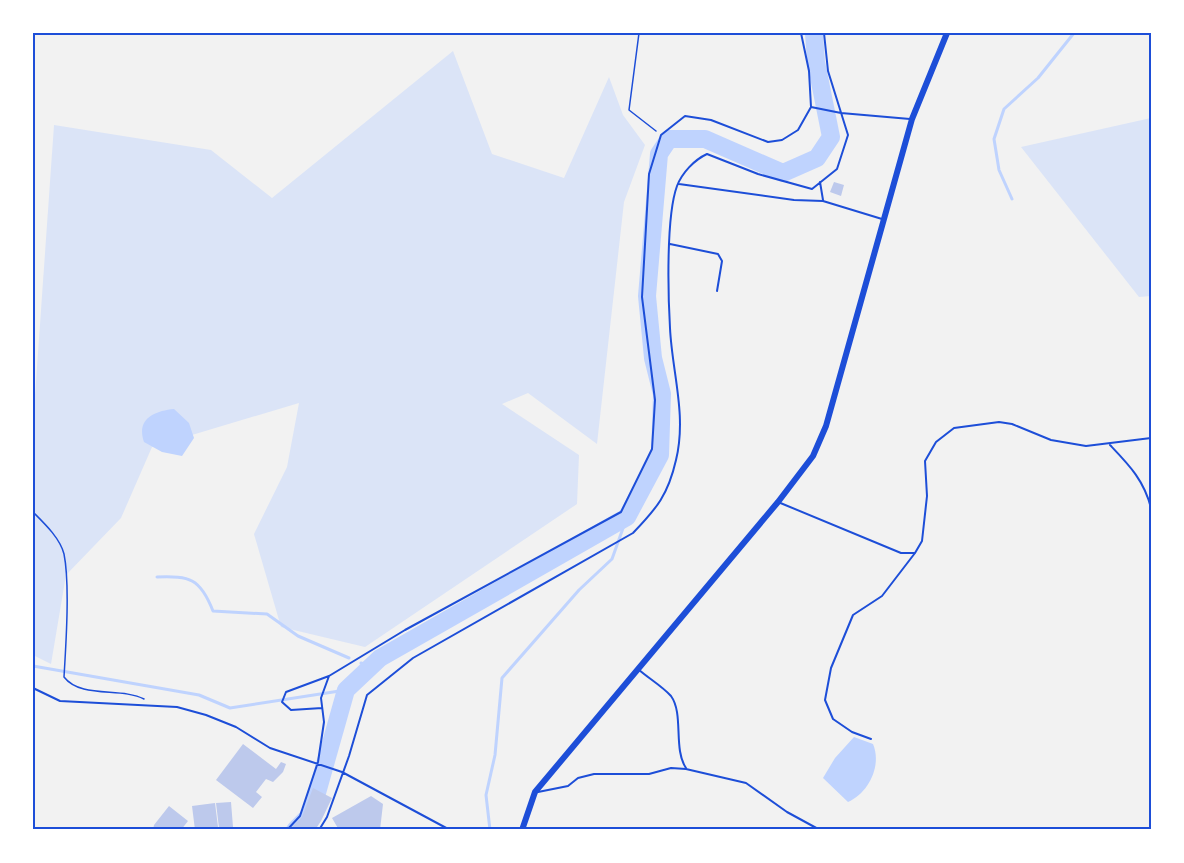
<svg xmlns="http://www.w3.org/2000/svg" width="1184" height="863" viewBox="0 0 1184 863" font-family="'IBM Plex Serif',serif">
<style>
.green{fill:#dbe4f7}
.water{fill:#bfd3fe}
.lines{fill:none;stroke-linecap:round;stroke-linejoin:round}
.stream{stroke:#bfd3fe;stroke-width:3}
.river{stroke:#bfd3fe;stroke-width:18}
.building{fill:#bdc9ec}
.path{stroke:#1d4ed8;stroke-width:1.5}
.service{stroke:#1d4ed8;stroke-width:2}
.secondary{stroke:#1d4ed8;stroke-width:6}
.neatline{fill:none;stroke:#1d4ed8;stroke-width:2}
</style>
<rect width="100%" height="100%" fill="#f2f2f2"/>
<!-- green -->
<path class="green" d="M453,51L492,154L564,178L609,77L623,115L645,145L624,202L597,444L528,393L502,404L579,455L577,504L365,647L281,627L254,534L287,467L299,403L152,447L121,518L66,575L51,664L33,655V424L54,125L211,150L272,198Z
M1151,118V296L1139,297L1021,147Z"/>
<!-- water -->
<path class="water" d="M174,409L189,423L194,438L182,456L162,452L144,442C136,419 154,411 174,409Z
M854,737L873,744C882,765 869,793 848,802L823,778L835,758Z"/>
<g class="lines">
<!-- stream -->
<path class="stream" d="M1012,199L999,170L994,139L1004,109L1038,78L1074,33
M157,577C190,576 200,578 213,611L267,614L298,636L349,658
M361,663L371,667
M33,666L199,695L230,708L346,690
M490,830L486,795L495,755L502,678L579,590L612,559L627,517"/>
<!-- river -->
<path class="river" d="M295,830L311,814L346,690L380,658L627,517L660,455L662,394L653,358L647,296L659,154L669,139H705L783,173L817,158L831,137L816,62L814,33"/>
</g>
<!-- building -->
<path class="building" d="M834,182L844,185L841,196L830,192Z
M243,744L276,769L281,762L286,764L283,772L273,782L266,779L256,792L262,797L253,808L216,780Z
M313,788L332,798L321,821L315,830H289L302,817Z
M371,796L383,804L380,830H339L332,818Z
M231,802L233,827L219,828L216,803Z
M215,803L218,827L195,830L192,806Z
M169,806L188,821L181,830H153L154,825Z"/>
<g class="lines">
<!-- path -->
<path class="path" d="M639,33L629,110L656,131
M33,512C44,523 60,538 64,554C70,584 66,644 64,677C81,699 121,687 144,699"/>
<!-- service -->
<path class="service" d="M811,107L841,113L910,119
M820,182L823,200
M679,184L794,200L823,201L882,219
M670,244L718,254L722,261L717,291
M1110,445C1129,465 1144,480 1151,508
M778,502L901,553H915L922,541L927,496L925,461L936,442L954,428L999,422L1012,424L1051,440L1086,446L1151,438
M638,669C648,678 662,686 671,696C684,714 673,749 686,768
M33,688L60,701L177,707L206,715L236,727L270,748L342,772L450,830
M322,708L291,710L282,702L286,692L329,676L405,630L621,512L652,449L655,400L642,297L649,174L661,135L685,116L711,120L768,142L782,140L798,130L811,107L809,71L801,33
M871,739L852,732L833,719L825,700L831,668L853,615L882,596L915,553
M538,792L568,786L578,778L594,774H649L671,768L686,769L746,783L787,812L820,830
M287,830L300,816L318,762L324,722L321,698L329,676
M319,830L327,817L349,756L367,695L413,658L633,533C657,508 668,495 676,460C687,415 672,372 670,328C668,294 666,216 677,186C682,173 694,160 707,154L758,174L812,189L837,169L848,135L828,71L824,33"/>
<!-- secondary -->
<path class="secondary" d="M522,830L535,792L778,502L813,456L826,426L912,119L947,33"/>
</g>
<!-- border -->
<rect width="1184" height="863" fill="none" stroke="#ffffff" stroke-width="69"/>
<rect x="34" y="34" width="1116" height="794" class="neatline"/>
</svg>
